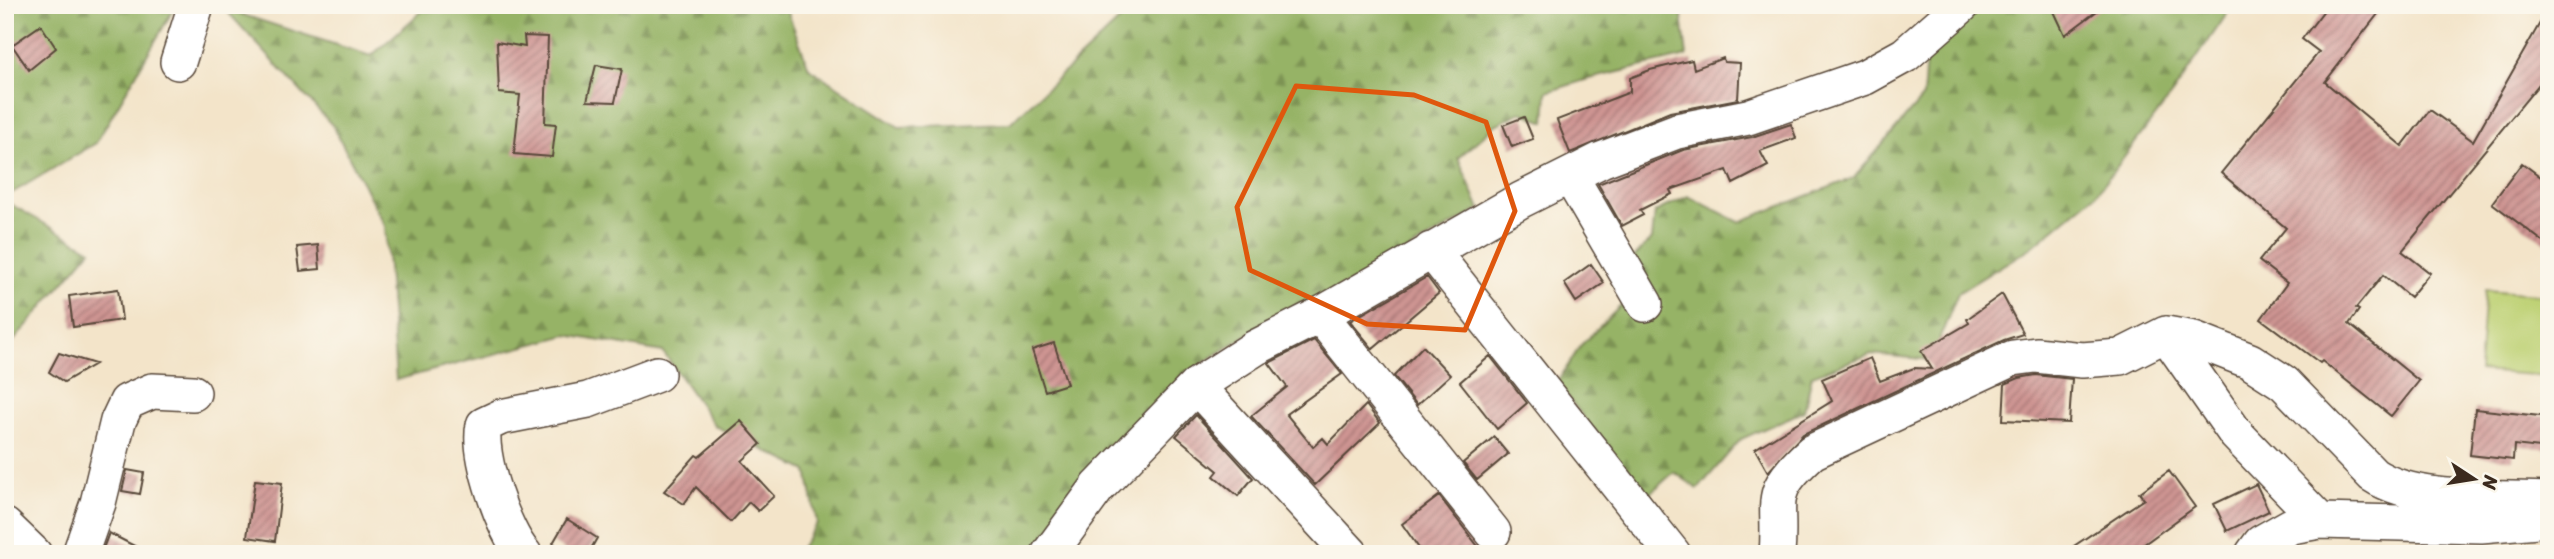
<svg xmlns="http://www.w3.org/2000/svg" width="2554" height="559" viewBox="0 0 2554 559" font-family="Sriracha,sans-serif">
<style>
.forest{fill:url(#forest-firs);stroke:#686e42;stroke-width:2}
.pitch{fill:#bed174;stroke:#7c7e49;stroke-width:2}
.building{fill:url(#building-hatch)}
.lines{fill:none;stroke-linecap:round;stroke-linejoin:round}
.minor-casing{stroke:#574638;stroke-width:38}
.minor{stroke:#fff;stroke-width:35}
.marked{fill:none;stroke:#df570d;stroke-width:5;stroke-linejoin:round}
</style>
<defs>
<pattern id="forest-firs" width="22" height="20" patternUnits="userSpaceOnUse" patternTransform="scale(1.75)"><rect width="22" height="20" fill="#96b366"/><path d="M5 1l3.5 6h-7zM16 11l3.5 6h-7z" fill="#7c9253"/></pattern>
<pattern id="building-hatch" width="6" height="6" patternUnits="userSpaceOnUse" patternTransform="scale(1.75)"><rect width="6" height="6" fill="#ce9492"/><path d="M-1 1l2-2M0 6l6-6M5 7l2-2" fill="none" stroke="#a87977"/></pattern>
</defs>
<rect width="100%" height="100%" fill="#fbf7ec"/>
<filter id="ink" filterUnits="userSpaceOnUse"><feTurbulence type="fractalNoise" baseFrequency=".0143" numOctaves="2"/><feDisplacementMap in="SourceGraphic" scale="14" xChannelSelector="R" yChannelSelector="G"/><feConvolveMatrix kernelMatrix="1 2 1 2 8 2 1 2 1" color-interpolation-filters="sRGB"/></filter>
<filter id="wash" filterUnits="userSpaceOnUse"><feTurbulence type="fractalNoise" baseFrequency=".00686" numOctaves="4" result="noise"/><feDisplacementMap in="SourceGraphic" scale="28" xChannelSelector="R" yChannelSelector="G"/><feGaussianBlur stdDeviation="1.57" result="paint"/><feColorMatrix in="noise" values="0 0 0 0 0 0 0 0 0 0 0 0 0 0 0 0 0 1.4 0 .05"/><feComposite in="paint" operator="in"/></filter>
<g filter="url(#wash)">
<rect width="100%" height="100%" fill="#f3e4c9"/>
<!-- forest -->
<path class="forest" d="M5,5H176L96,143L5,197Z
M429,5H785L809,68L899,127L1010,123L1136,5H1686L1682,17L1687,56L1585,80L1547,92L1545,122L1521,112L1495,125L1458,158L1480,209L1355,281L1269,321L1189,372L1036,554H797L817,523L807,471L715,426L663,352L567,335L396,380L385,226L333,126L225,9L371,56Z
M1984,5H2233L2173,93L2096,194L2032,247L1958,293L1931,360L1871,354L1812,375L1804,411L1741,439L1698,489L1674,472L1646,497L1557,383L1581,345L1632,295L1621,271L1652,239L1655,212L1688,196L1739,222L1854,178L1923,97L1926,58Z
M5,201L91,250L5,351Z"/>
<!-- pitch -->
<path class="pitch" d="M2485,290L2549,295V376L2479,371Z"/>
<g id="blocks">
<!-- building -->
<path class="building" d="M2051,5H2105L2065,35Z
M2328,5H2385L2325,82L2402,146L2430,110L2473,141L2549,7V72L2402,251L2430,273L2410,297L2383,275L2356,308L2359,310L2349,324L2419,381L2391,416L2322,361L2320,363L2261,319L2287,283L2259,261L2286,228L2221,173L2319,52L2302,39Z
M41,25L56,48L29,70L12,45Z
M524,36L548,37L545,123L556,124L552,157L514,154L520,95L499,93L497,42L525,47Z
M1723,58L1724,62L1740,63L1738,99L1670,112L1570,153L1557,120L1630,92V78L1650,70L1692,60L1694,69Z
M596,65L622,69L615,102L587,101Z
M1524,117L1533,139L1512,147L1503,125Z
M1791,124L1796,138L1760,151L1768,166L1733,184L1727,170L1670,190L1672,194L1640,210L1643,215L1622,226L1598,184L1683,150L1752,137Z
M2522,163L2549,183V246L2492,203Z
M318,245L320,269L300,271L297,247Z
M1591,264L1604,283L1576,302L1564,283Z
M1427,277L1439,293L1373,349L1350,321Z
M118,289L122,320L73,327L69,296Z
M2002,294L2023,334L2004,340L1803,434L1768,472L1755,449L1832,401L1822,379L1870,358L1880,381L1914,368L1932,369L1921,351L1969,323L1967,319Z
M1314,340L1342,374L1286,414L1313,447L1323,438L1328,444L1366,405L1380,423L1315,485L1251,416L1287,387L1269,363Z
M1054,343L1067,384L1045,391L1032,350Z
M1423,346L1450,375L1417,405L1394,376Z
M59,353L95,364L64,382L49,372Z
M1490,356L1527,403L1497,429L1460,382Z
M2036,375L2072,379L2069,423L2003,420L2005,384L2019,378Z
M2475,409L2549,417V449L2514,445L2513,460L2470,455Z
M1196,415L1253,478L1238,496L1214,476L1218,471L1176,436Z
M741,421L761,444L742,461L774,496L758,511L749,502L731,522L696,487L684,504L664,491L696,455L699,457Z
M1494,437L1508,454L1477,480L1463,463Z
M127,470L144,473L140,494L122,491Z
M2169,471L2195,507L2143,545L2149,554H2062L2144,499L2139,493Z
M255,480L282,483L275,541L247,537Z
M2256,484L2269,511L2227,531L2214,504Z
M1439,496L1477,545L1492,554H1423L1402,524Z
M567,519L597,538L588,554H571L553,543Z
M109,533L150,554H101Z"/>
</g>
</g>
<g filter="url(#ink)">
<use href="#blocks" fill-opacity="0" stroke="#574638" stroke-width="2"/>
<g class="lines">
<defs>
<path id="minor" d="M178,62L196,5
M1570,176L1645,304
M1431,250L1673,554
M1320,315L1493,532
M2166,334L2236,434L2320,521
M1196,386L1351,554
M5,526L34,554
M80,554L98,503L118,421L127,402L152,391L193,393
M524,554C504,532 477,455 484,425L501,417L588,400L657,374
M1049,554L1098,487L1196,386L1255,348L1320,315L1521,200L1601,160L1677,131L1748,117L1865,77L1905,55L1962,5
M1777,554C1782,498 1764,495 1812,452L2013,358L2036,355L2082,360L2120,357L2166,334L2194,339L2250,361L2284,383L2373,475C2415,503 2497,497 2549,500
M2253,554L2261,543L2291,526L2320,521L2481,525L2549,519"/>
</defs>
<!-- minor casing -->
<use href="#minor" class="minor-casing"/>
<!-- minor -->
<use href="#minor" class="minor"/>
</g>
</g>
<!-- marked area -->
<path class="marked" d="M1296,86L1414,95L1486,122L1515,211L1465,330L1367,324L1250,270L1237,207Z"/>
<!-- margin -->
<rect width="2554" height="559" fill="none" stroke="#fbf7ec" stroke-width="28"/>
<!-- north arrow -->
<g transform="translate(2474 479) rotate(102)" stroke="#fbf7ec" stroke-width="5" paint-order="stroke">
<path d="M0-5L12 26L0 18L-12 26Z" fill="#3b2a1e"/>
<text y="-10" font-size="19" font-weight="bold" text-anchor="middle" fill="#3b2a1e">N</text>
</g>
</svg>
